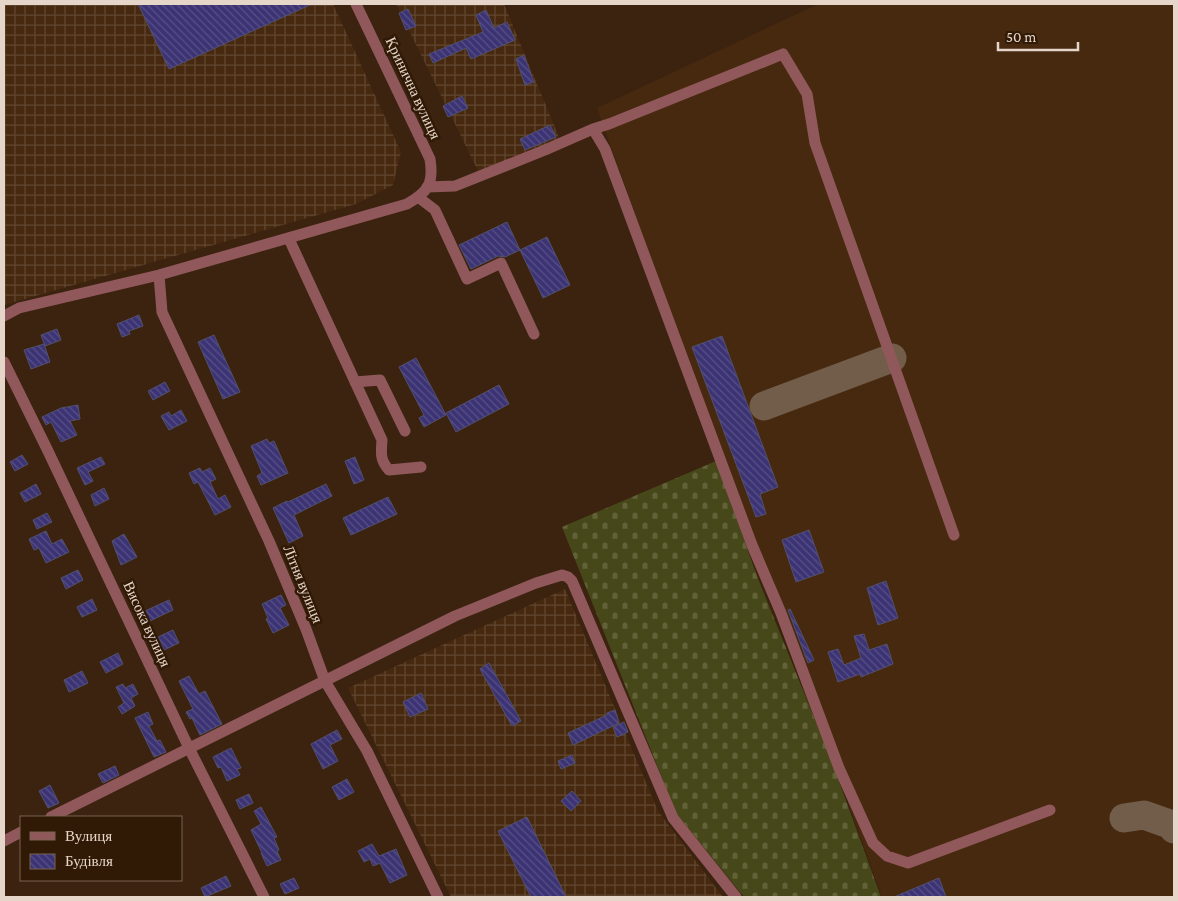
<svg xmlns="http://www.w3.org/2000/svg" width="1178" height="901" viewBox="0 0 1178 901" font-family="'Crimson Pro',serif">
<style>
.built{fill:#47290f}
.industrial{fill:url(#industrial-grid)}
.cemetery{fill:url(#cemetery-stones)}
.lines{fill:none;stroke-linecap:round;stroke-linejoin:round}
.taxiway{stroke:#725c4a;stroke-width:29}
.building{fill:url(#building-back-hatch);stroke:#52506e}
.minor{stroke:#91585b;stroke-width:11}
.labels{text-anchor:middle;stroke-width:5;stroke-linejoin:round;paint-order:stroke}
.street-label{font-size:15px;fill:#e6d5c9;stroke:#301905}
</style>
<defs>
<pattern id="industrial-grid" width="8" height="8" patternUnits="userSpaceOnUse" patternTransform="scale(1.25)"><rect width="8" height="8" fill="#47290f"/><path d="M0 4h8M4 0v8" fill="none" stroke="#624731"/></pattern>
<pattern id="cemetery-stones" width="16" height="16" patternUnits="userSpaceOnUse" patternTransform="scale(1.25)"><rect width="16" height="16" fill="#474819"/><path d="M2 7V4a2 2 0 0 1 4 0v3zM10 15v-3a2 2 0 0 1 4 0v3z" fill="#626239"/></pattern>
<pattern id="building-back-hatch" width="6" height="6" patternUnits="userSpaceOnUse" patternTransform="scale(1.25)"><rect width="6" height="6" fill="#3c3374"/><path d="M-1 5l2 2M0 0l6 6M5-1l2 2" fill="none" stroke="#585086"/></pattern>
</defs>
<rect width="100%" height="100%" fill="#3b230f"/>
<!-- built -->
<path class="built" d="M818,4H1174V897H882L597,108Z"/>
<!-- industrial -->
<path class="industrial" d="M4,4H333L401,152L393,185L356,204L4,305Z
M396,4H504L561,142L479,173Z
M565,589L658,811L723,897H451L348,688Z"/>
<!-- cemetery -->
<path class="cemetery" d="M716,461L757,576L832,762L881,897H744L676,813L562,527Z"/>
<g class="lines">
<!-- taxiway -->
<path class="taxiway" d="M764,406L892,358
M1124,818L1144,815L1172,825L1174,829"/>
</g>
<!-- building -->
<path class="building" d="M138,4H312L169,69Z
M408,9L416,26L406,30L399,13Z
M486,10L494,28L507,22L515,40L471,59L466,48L433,63L429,54L483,32L476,15Z
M524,55L534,82L525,85L516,59Z
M462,96L468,108L448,117L443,106Z
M550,125L556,137L525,150L520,139Z
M507,222L520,250L505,257L498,256L471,269L459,245Z
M547,237L570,285L543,298L520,250Z
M139,315L143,326L129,331L130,334L122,337L117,324Z
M57,329L61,340L45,346L41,335Z
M214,335L240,392L223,399L198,342Z
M722,336L778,487L760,494L766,514L756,517L692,347Z
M44,344L50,362L31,369L24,350Z
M416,358L446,415L424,427L419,418L424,415L399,367Z
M165,382L170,391L153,400L148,391Z
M499,385L509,404L456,432L446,413Z
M78,405L80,419L70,421L77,435L61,442L51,422L46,425L42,417L61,408Z
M181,410L187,421L169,430L161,416L169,412L171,416Z
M267,439L269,443L274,441L288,473L261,485L257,476L262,473L251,446Z
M22,455L28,464L15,471L10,462Z
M101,457L105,464L88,472L93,481L85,485L77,468Z
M355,457L364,480L354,484L345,461Z
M200,468L202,472L210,468L216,479L210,482L218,499L225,495L231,507L215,515L198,482L194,484L189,473Z
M36,484L41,494L25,502L20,493Z
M326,484L332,496L294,515L303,536L289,543L273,508L287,501L288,502Z
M104,488L109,499L95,506L91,495Z
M388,497L397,514L351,535L343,518Z
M47,513L52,522L37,529L33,520Z
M809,530L824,572L796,582L782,540Z
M46,531L52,544L62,539L69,552L46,563L39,548L34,550L29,539Z
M124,534L137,557L121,565L112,541Z
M78,570L83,580L66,589L61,578Z
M886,581L898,618L878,625L867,588Z
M281,595L286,605L280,608L289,625L273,633L266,619L268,618L262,604Z
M92,599L97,610L82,617L77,607Z
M169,600L173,610L150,621L145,611Z
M790,609L814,660L808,663L788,610Z
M173,630L179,643L164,650L158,637Z
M864,634L869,650L887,644L893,664L861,677L860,674L838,682L828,652L838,649L844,665L861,658L854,636Z
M118,653L123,664L106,673L100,662Z
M489,663L521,721L512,726L480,669Z
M82,671L88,683L69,692L64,680Z
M189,676L199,694L205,691L222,724L200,735L192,718L190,719L186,712L193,709L179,681Z
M123,684L125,688L133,684L138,694L131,698L135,706L122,714L118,707L124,703L116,687Z
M421,693L428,709L410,717L403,702Z
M615,710L619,723L573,745L568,733L607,715V713Z
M148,712L153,724L149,726L157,741L160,740L166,752L154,757L135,718Z
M624,722L628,732L617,737L613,727Z
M337,730L342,739L330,745L338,761L323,769L311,744Z
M231,748L241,768L237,769L240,775L227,781L221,767L218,768L213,757Z
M572,755L575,763L561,769L558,761Z
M115,766L119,775L103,783L98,774Z
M347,779L354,792L339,800L332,787Z
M50,785L59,803L48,808L39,791Z
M572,791L581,801L571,811L561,801Z
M249,794L253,803L240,809L236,800Z
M261,807L277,837L274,838L279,850L277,851L281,860L267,866L261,853H262L251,830L261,824L254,811Z
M527,817L566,897H531L498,831Z
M372,844L379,856L396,849L407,875L390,883L380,863L373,866L370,859L364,862L358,851Z
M226,876L231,886L205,897L201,888Z
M294,878L299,888L285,894L280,884Z
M939,878L946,897H894Z"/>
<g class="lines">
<!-- minor -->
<path class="minor" d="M593,129L605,149L752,545L781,613L839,768L873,843L887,856L908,863L1050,810
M427,187L455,186L545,150L593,129L609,124L783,54L807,94L815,143L954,535
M418,197L435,210L467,279L501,263L534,334
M289,239L382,440C381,454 380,460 389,470L421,467
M159,275L162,312L269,541L306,629L325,681L367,751L438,897
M4,316L19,308L159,275L407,204C428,192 434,184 430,159L356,4
M4,362L47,449L189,748L264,897
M355,382L380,380L405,431
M51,817L455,616L536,583L562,575L568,577L572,581L673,818L736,897
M4,841L21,832"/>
</g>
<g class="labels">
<!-- street labels -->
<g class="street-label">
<text transform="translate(413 88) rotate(65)" y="5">Кринична вулиця</text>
<text transform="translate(303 584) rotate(68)" y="5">Літня вулиця</text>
<text transform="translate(147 624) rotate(65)" y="5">Висока вулиця</text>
</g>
</g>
<!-- border -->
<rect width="1178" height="901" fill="none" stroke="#e6d5c9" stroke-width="10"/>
<!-- legend -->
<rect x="20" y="816" width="162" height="65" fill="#301905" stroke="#796453"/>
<rect x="30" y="832" width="25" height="8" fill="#91585b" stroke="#796453"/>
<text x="65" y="841" font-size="15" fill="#e6d5c9">Вулиця</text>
<rect x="30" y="854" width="25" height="15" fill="url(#building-back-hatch)" stroke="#796453"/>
<text x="65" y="866" font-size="15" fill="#e6d5c9">Будівля</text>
<!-- scale -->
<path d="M998 42v8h80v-8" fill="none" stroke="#e6d5c9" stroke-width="2.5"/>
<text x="1006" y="42" font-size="15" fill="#e6d5c9" stroke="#301905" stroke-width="4" paint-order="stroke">50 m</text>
</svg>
